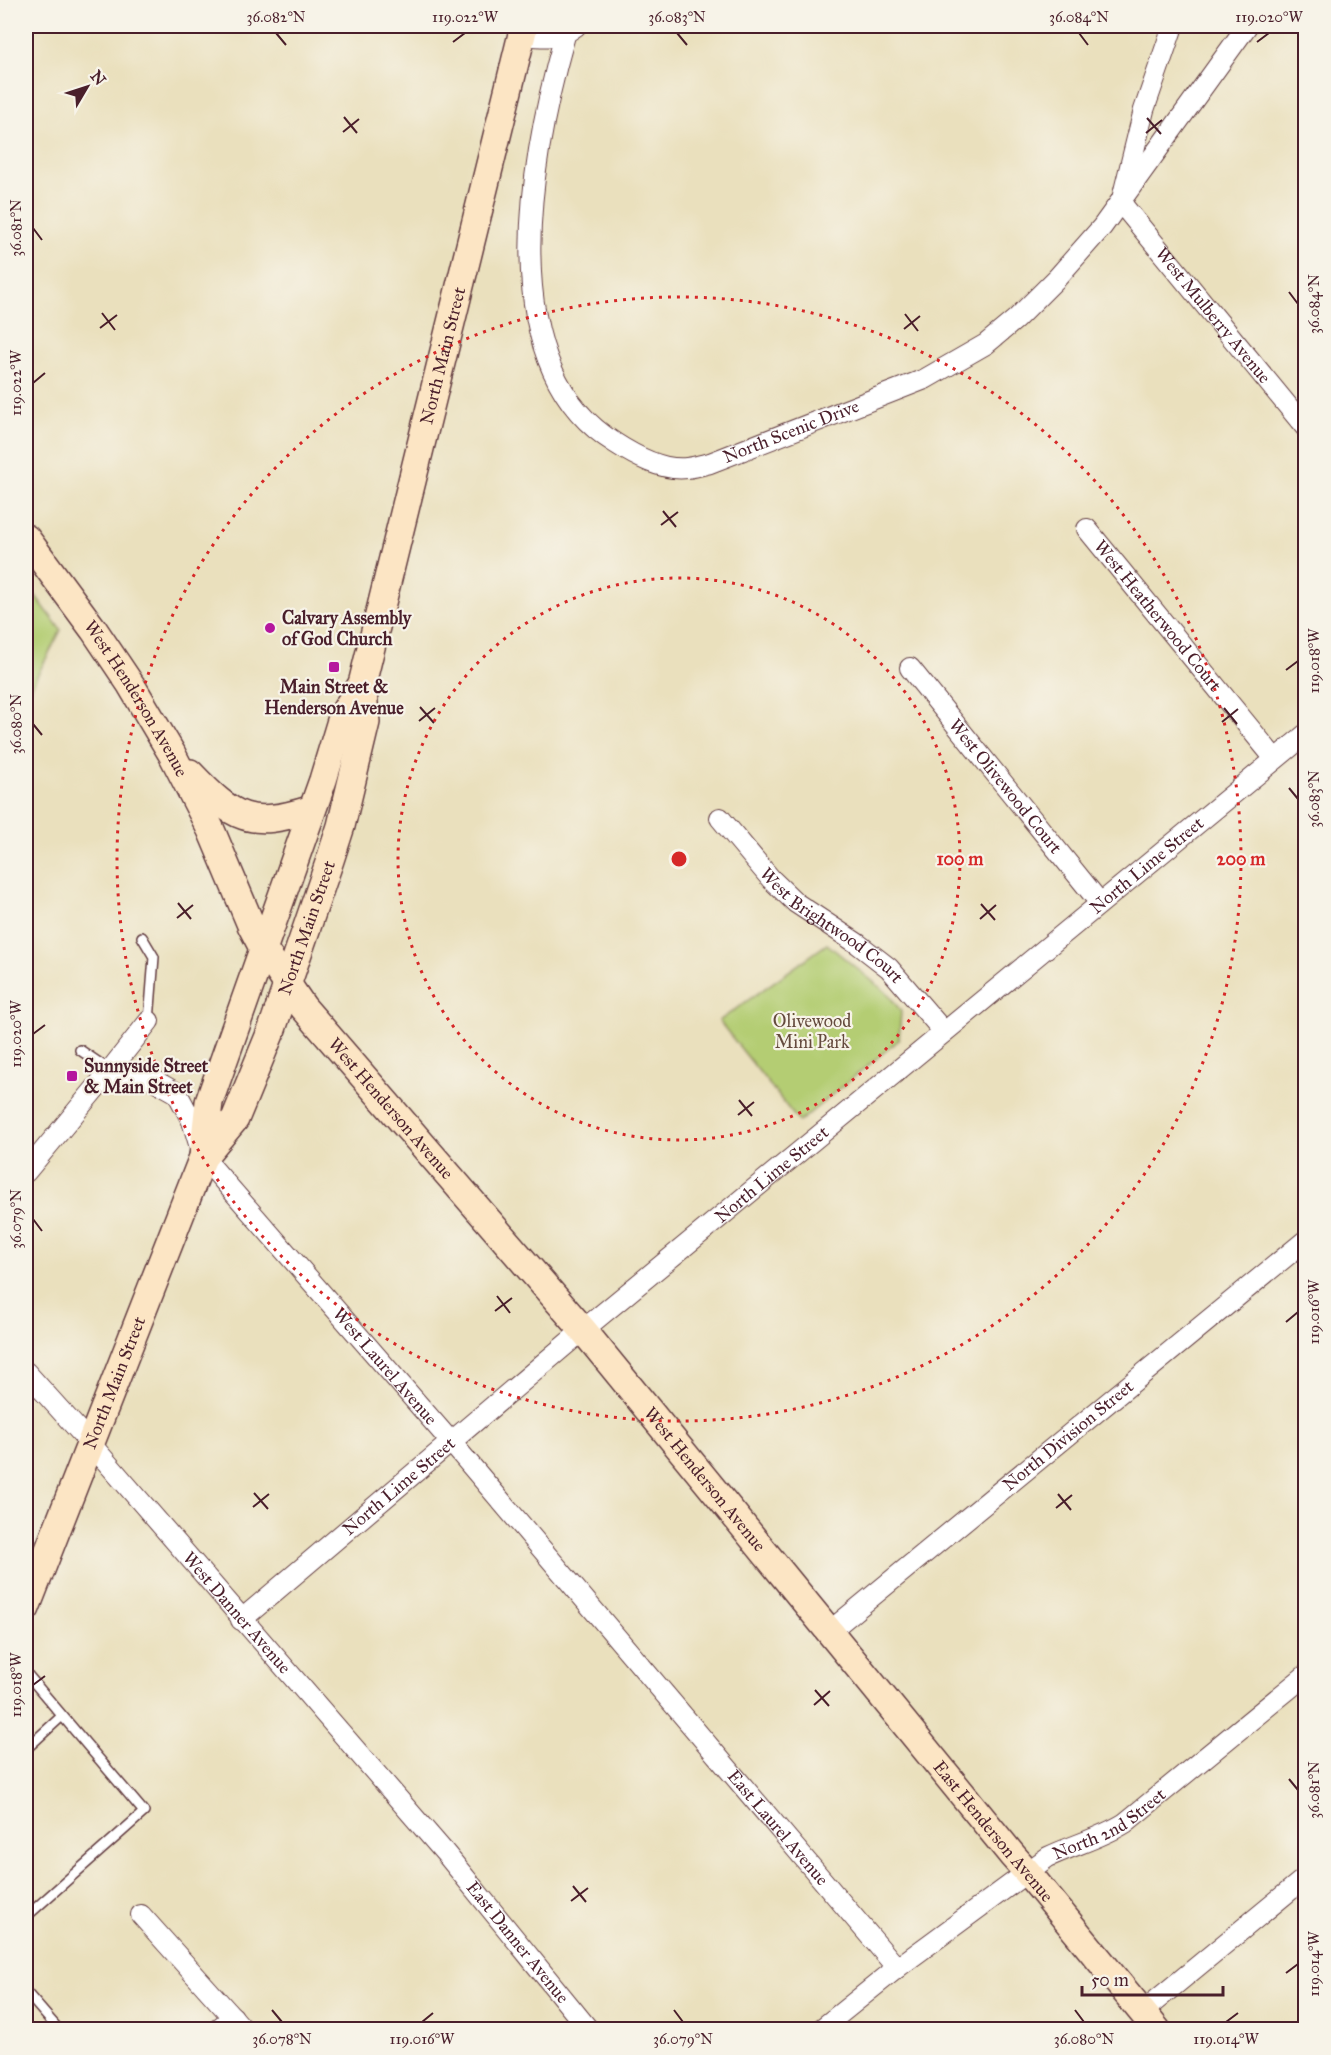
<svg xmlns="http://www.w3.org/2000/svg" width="1331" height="2055" viewBox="0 0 1331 2055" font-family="'IM FELL Great Primer',serif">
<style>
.green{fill:#b4cd73;stroke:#7f764f;stroke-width:1.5}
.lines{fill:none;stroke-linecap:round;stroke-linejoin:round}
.service-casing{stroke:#623c41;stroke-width:12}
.minor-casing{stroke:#623c41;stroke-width:22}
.secondary-casing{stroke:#623c41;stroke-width:30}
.service{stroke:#fff;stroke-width:9}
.minor{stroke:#fff;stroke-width:20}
.secondary{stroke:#fce5c4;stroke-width:27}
.ticks{fill:none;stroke:#4a1f2b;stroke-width:2}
.ring{fill:none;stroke:#d62828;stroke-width:3;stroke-dasharray:3 6}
.poi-dot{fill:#b5179e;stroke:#f7f3e8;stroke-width:2}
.labels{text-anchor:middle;stroke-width:4.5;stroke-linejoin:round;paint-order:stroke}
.street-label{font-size:18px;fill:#4a1f2b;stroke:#f7f3e8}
.poi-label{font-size:18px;font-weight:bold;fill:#4a1f2b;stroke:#f7f3e8;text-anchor:start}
.park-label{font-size:18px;fill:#644a3d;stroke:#f7f3e8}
.centre{fill:#d62828;stroke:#f7f3e8;stroke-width:3}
.ring-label{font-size:18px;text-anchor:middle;font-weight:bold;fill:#d62828;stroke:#f7f3e8;stroke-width:4.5;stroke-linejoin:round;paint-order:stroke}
.neatline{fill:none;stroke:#4a1f2b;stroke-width:2}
.ticks-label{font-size:15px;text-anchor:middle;fill:#4a1f2b}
</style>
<rect width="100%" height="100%" fill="#f7f3e8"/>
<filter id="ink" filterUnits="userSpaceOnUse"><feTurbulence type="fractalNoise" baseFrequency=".0167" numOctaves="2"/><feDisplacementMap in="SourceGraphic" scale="12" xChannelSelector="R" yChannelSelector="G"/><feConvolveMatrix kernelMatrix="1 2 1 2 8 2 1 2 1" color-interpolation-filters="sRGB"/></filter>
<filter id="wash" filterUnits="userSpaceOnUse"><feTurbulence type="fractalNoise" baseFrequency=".008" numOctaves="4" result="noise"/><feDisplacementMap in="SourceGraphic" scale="24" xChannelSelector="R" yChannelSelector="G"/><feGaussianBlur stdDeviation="1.35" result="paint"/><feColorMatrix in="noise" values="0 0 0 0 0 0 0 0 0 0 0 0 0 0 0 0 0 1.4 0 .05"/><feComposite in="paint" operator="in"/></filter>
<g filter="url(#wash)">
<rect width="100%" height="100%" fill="#eae0bd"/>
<!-- green -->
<path class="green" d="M26,583L61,630L26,697Z
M827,944L887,993L901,1011L899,1040L799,1122L719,1021Z"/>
</g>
<g filter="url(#ink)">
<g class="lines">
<defs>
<path id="service" d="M142,937L154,957L149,1021
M80,1050L111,1071
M26,1673L144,1812L28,1915L26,1912
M26,1749L62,1716
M26,1992L59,2030"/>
<g id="minor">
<path id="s1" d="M1173,26L1144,110L1121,203L1306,428"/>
<path d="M521,35C543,37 558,40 576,26"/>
<path id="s2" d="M565,35C532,152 489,365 615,443C635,456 662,471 687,468C695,467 702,465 710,463L925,379L986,344L1016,319L1057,278L1102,227L1247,26"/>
<path id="s3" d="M1087,529L1275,759"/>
<path id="s4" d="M910,668L1100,903"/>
<path id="s5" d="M720,818L771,879L796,903L858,944L889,968L944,1032"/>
<path id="s6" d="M104,1078L133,1075L152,1079L177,1093L192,1121L203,1157L451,1442L897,1968"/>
<path d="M26,1172L104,1078L149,1021"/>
<path id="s7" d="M26,1372L90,1443L446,1854L589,2030"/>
<path id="s8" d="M241,1620L583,1330L1306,734"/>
<path id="s9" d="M830,1631L1306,1240"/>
<path d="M141,1915L244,2030"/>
<path d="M1142,2012L1306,1877"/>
<path d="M217,2030L233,2017"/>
<path id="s10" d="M820,2030L897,1968L1048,1857C1073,1845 1101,1838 1125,1823L1306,1675"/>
</g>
<g id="secondary">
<path id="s11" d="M26,538L94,630L131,685L172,754L211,830L251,925L264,950L303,1007L583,1330L1012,1855L1028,1873L1157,2030"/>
<path d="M190,773C234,819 249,829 312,809"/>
<path id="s12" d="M203,1157L235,1119L272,1029L330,860L341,826L366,722L362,684"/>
<path id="s13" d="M26,1608L203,1157L209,1102L323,780L343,714L362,684L524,26"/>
</g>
</defs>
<!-- service casing -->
<use href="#service" class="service-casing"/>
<!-- minor casing -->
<use href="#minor" class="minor-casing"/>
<!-- secondary casing -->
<use href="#secondary" class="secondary-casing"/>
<!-- service -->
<use href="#service" class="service"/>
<!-- minor -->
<use href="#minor" class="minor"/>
<!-- secondary -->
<use href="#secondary" class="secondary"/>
</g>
</g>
<!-- ticks -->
<path class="ticks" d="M276,33L286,45M677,33L687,45M1079,33L1088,45M453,42L465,33M1257,42L1269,33M344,117L357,133M1147,118L1161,134M343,132L359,119M1146,133L1162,120M33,228L42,240M1289,292L1298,304M102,313L115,330M905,314L918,331M100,328L117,315M904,329L920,316M33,383L45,373M663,511L676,527M661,525L678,512M1286,670L1298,661M420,707L434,723M1224,708L1237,724M419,721L435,708M1222,722L1238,709M33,724L42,735M1289,788L1298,799M178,903L191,919M981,904L995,920M177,918L193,905M980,919L996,905M33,1034L45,1025M739,1100L752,1116M738,1115L754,1102M33,1219L42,1231M497,1296L510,1313M495,1311L512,1298M1286,1322L1298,1312M254,1493L268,1509M1058,1494L1071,1510M253,1507L269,1494M1056,1508L1072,1495M33,1685L45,1676M815,1690L829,1706M814,1705L830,1691M1289,1779L1298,1790M573,1886L586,1902M571,1901L588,1888M1286,1973L1298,1964M272,2010L282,2022M674,2010L683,2022M1075,2010L1084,2022M422,2022L433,2013M1226,2022L1238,2013"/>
<!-- distance rings -->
<g class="ring">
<circle cx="679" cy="859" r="281"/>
<circle cx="679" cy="859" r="562"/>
</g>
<!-- markers -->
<g class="poi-dot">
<circle cx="270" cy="628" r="6"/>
<rect x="328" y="661" width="12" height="12" rx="3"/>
<rect x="66" y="1070" width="12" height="12" rx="3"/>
</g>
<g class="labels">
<!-- street labels -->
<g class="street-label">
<text dy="6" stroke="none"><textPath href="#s1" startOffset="330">West Mulberry Avenue</textPath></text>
<text dy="6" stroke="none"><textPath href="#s13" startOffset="1324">North Main Street</textPath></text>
<text dy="6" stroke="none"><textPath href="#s2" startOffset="627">North Scenic Drive</textPath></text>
<text dy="6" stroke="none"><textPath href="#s3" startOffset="112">West Heatherwood Court</textPath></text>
<text dy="6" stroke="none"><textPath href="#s11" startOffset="195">West Henderson Avenue</textPath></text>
<text dy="6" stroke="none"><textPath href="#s4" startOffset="152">West Olivewood Court</textPath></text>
<text dy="6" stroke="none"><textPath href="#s8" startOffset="1179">North Lime Street</textPath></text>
<text dy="6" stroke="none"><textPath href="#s5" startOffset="156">West Brightwood Court</textPath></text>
<text dy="6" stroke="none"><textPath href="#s12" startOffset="254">North Main Street</textPath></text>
<text dy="6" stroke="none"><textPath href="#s11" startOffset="681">West Henderson Avenue</textPath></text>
<text dy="6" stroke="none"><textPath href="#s8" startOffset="693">North Lime Street</textPath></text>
<text dy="6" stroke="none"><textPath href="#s6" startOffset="424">West Laurel Avenue</textPath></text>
<text dy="6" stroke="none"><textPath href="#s13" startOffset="242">North Main Street</textPath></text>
<text dy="6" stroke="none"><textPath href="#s9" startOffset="308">North Division Street</textPath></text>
<text dy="6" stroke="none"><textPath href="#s11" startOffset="1167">West Henderson Avenue</textPath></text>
<text dy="6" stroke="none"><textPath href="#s8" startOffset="207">North Lime Street</textPath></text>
<text dy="6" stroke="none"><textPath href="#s7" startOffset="320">West Danner Avenue</textPath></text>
<text dy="6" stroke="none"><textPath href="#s10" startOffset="356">North 2nd Street</textPath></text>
<text dy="6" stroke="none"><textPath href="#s6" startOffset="1030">East Laurel Avenue</textPath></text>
<text dy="6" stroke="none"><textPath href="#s11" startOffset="1622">East Henderson Avenue</textPath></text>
<text dy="6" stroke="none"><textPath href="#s7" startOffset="753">East Danner Avenue</textPath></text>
</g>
<!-- poi labels -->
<g class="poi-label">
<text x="282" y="624">Calvary Assembly<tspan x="282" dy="21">of God Church</tspan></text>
<text x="334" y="693" text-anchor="middle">Main Street &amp;<tspan x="334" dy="21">Henderson Avenue</tspan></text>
<text x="84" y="1072">Sunnyside Street<tspan x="84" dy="21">&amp; Main Street</tspan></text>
</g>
<!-- park labels -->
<g class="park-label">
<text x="812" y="1027">Olivewood<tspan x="812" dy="21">Mini Park</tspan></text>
</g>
</g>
<circle cx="679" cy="859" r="9" class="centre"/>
<g class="ring-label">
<text x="960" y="865">100 m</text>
<text x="1241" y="865">200 m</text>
</g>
<!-- margin -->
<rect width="1331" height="2055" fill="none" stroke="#f7f3e8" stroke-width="66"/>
<!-- north arrow -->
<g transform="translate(87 87) rotate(51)" stroke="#f7f3e8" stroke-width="4.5" paint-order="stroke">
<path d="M0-4.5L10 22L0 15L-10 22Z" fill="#4a1f2b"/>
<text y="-9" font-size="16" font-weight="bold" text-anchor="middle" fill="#4a1f2b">N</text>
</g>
<!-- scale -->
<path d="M1082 1986v9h141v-9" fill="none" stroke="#4a1f2b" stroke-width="3"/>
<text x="1091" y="1986" font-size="18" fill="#4a1f2b" stroke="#f7f3e8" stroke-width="4.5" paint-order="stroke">50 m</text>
<rect x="33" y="33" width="1265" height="1989" class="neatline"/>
<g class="ticks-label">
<text x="276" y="22">36.082°N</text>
<text x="465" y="22">119.022°W</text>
<text x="677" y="22">36.083°N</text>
<text x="1079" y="22">36.084°N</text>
<text x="1269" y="22">119.020°W</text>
<text transform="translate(16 228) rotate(-90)" y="5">36.081°N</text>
<text transform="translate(1314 304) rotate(-90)" y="5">36.084°N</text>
<text transform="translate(16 383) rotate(-90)" y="5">119.022°W</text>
<text transform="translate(1314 661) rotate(-90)" y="5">119.018°W</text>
<text transform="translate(16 724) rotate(-90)" y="5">36.080°N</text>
<text transform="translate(1314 799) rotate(-90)" y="5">36.083°N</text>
<text transform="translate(16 1034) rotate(-90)" y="5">119.020°W</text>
<text transform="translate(16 1219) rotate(-90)" y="5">36.079°N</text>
<text transform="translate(1314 1312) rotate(-90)" y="5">119.016°W</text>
<text transform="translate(16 1685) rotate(-90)" y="5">119.018°W</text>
<text transform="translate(1314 1790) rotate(-90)" y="5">36.081°N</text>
<text transform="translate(1314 1964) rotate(-90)" y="5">119.014°W</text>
<text x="282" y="2044">36.078°N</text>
<text x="422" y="2044">119.016°W</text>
<text x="683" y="2044">36.079°N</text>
<text x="1084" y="2044">36.080°N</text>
<text x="1226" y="2044">119.014°W</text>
</g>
</svg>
